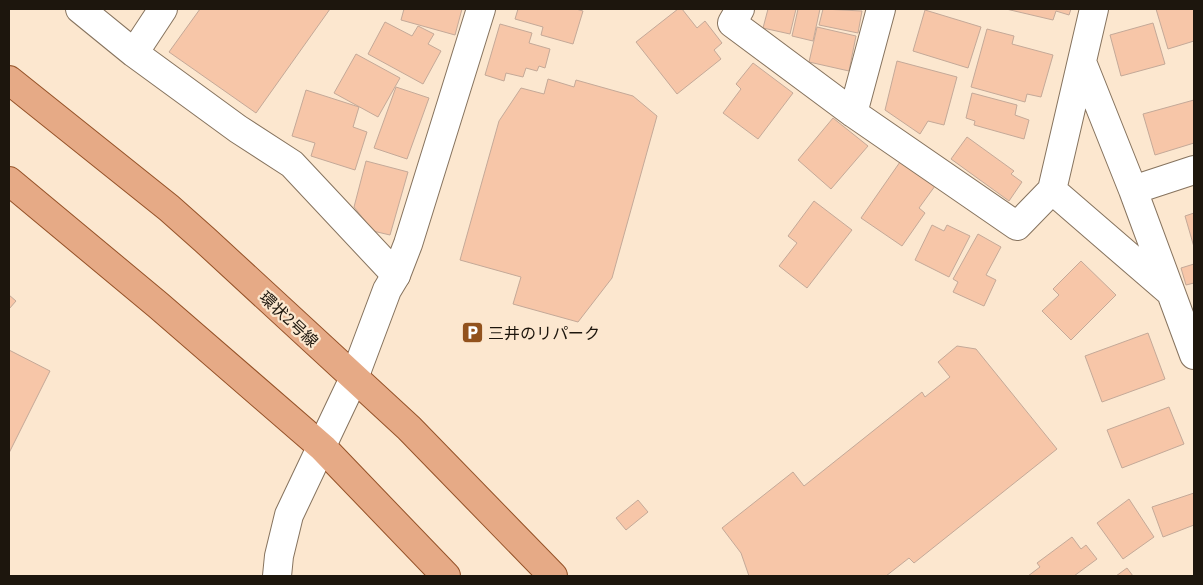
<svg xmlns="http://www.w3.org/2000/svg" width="1203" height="585" viewBox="0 0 1203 585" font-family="'Noto Serif','Noto Sans JP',serif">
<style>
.building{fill:#f7c6a8;stroke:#c4a998}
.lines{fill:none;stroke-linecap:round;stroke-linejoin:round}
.minor-casing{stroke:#86735e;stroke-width:30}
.tertiary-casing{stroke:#86735e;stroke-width:30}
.primary-casing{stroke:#955228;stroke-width:30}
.minor{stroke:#fff;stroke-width:28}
.tertiary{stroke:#fff;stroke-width:28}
.primary{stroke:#e6aa86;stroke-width:28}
.labels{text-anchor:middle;stroke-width:4.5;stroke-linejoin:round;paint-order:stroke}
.street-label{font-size:16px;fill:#1d160d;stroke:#fce7cf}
.poi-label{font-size:16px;fill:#1d160d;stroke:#fce7cf;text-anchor:start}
</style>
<rect width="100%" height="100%" fill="#fce7cf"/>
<!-- building -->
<path class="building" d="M200,9H330L256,113L169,52Z
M404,9H462L455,35L401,20Z
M518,9H576L583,11L573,44L541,35L543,27L515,19Z
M678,9H682L697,28L705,21L722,43L714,50L721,59L677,94L636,42Z
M768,9H796L790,34L763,28Z
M798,9H820L813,41L792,36Z
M823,9L862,11L858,33L819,25Z
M1006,9H1071L1069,15L1056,11L1053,20Z
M1156,9H1194V41L1168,49Z
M925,10L981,27L968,68L913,51Z
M385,22L412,36L418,26L434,34L428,44L441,51L423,84L368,54Z
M1153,23L1165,64L1121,76L1110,35Z
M500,24L532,33L529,43L550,49L545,68L539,66L537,71L526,68L523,77L506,73L504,81L485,75Z
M817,27L856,36L849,71L809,62Z
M987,29L1014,36L1012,44L1053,55L1041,97L1027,94L1025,102L971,87Z
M356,54L400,78L378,117L334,93Z
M897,61L957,77L944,125L928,121L920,134L885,110Z
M753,63L793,93L758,139L723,113L741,89L736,84Z
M548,79L574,87L576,80L633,96L657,116L612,278L578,322L513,304L521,277L460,260L499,121L521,88L544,94Z
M396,87L429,98L407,159L374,148Z
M306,90L359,107L353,127L367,132L355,170L311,156L315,143L292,136Z
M972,93L1017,105L1015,115L1029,120L1024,139L974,125L975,121L966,118Z
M1194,100V143L1155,155L1143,114Z
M833,118L868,146L831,189L798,160Z
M967,137L1014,171L1011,174L1022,182L1009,201L951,159Z
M366,161L408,172L390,235L373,231L354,207Z
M900,162L935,186L919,208L925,213L902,246L861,218Z
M814,201L852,230L807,288L779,266L797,243L788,236Z
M1194,213V247L1185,216Z
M932,225L944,231L947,225L970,236L949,277L915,260Z
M978,234L1001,247L986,275L996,280L984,306L953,292L958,282L953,279Z
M1081,261L1116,295L1071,340L1042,311L1059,295L1053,289Z
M1194,264V283L1186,285L1181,268Z
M9,295L16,301L9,309Z
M1148,333L1165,379L1102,402L1085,356Z
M957,346L976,349L1057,449L914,563L909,558L886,576H749L741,553L722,528L793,472L804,486L922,392L925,397L950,377L938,362Z
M9,350L50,371L9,453Z
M1169,407L1184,444L1122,468L1107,430Z
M1194,493V525L1163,537L1152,507Z
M1129,499L1154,537L1123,559L1097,523Z
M638,500L648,512L626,530L616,518Z
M1072,537L1081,549L1086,545L1097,559L1074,576H1028L1040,567L1037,563Z
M1127,568L1133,576H1116Z"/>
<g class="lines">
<defs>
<path id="minor" d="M80,9L134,53L238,129L292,164L396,275
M740,9L732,23L853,113L1017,226L1052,190L1094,9
M134,53L163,9
M1082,62L1133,190L1194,355
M853,113L881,9
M1052,190L1170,292
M1133,190L1194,170"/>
<path id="tertiary" d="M277,576L279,556L289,515L354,378L387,290L396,275L408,244L481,9"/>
<path id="primary" d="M9,80L169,208L205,240L409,428L553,576
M9,181L158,305L323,448L446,576"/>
</defs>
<!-- minor casing -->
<use href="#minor" class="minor-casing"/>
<!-- tertiary casing -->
<use href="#tertiary" class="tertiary-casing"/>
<!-- primary casing -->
<use href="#primary" class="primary-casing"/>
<!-- minor -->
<use href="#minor" class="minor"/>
<!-- tertiary -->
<use href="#tertiary" class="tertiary"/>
<!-- primary -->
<use href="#primary" class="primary"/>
</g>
<!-- icons -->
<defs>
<symbol id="parking-square" viewBox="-11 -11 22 22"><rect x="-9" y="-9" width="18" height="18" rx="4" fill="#92521d" stroke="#fce7cf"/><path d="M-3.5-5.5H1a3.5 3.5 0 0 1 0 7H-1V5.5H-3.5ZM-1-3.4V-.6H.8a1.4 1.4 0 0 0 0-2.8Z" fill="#fff"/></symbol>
</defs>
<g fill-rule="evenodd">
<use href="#parking-square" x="460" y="320" width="25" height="25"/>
</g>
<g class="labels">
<!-- street labels -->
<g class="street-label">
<text transform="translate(289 319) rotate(43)" y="6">環状2号線</text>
</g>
<!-- poi labels -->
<g class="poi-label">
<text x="488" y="339">三井のリパーク</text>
</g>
</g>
<!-- border -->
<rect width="1203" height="585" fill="none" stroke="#1d160d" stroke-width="20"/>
</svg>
